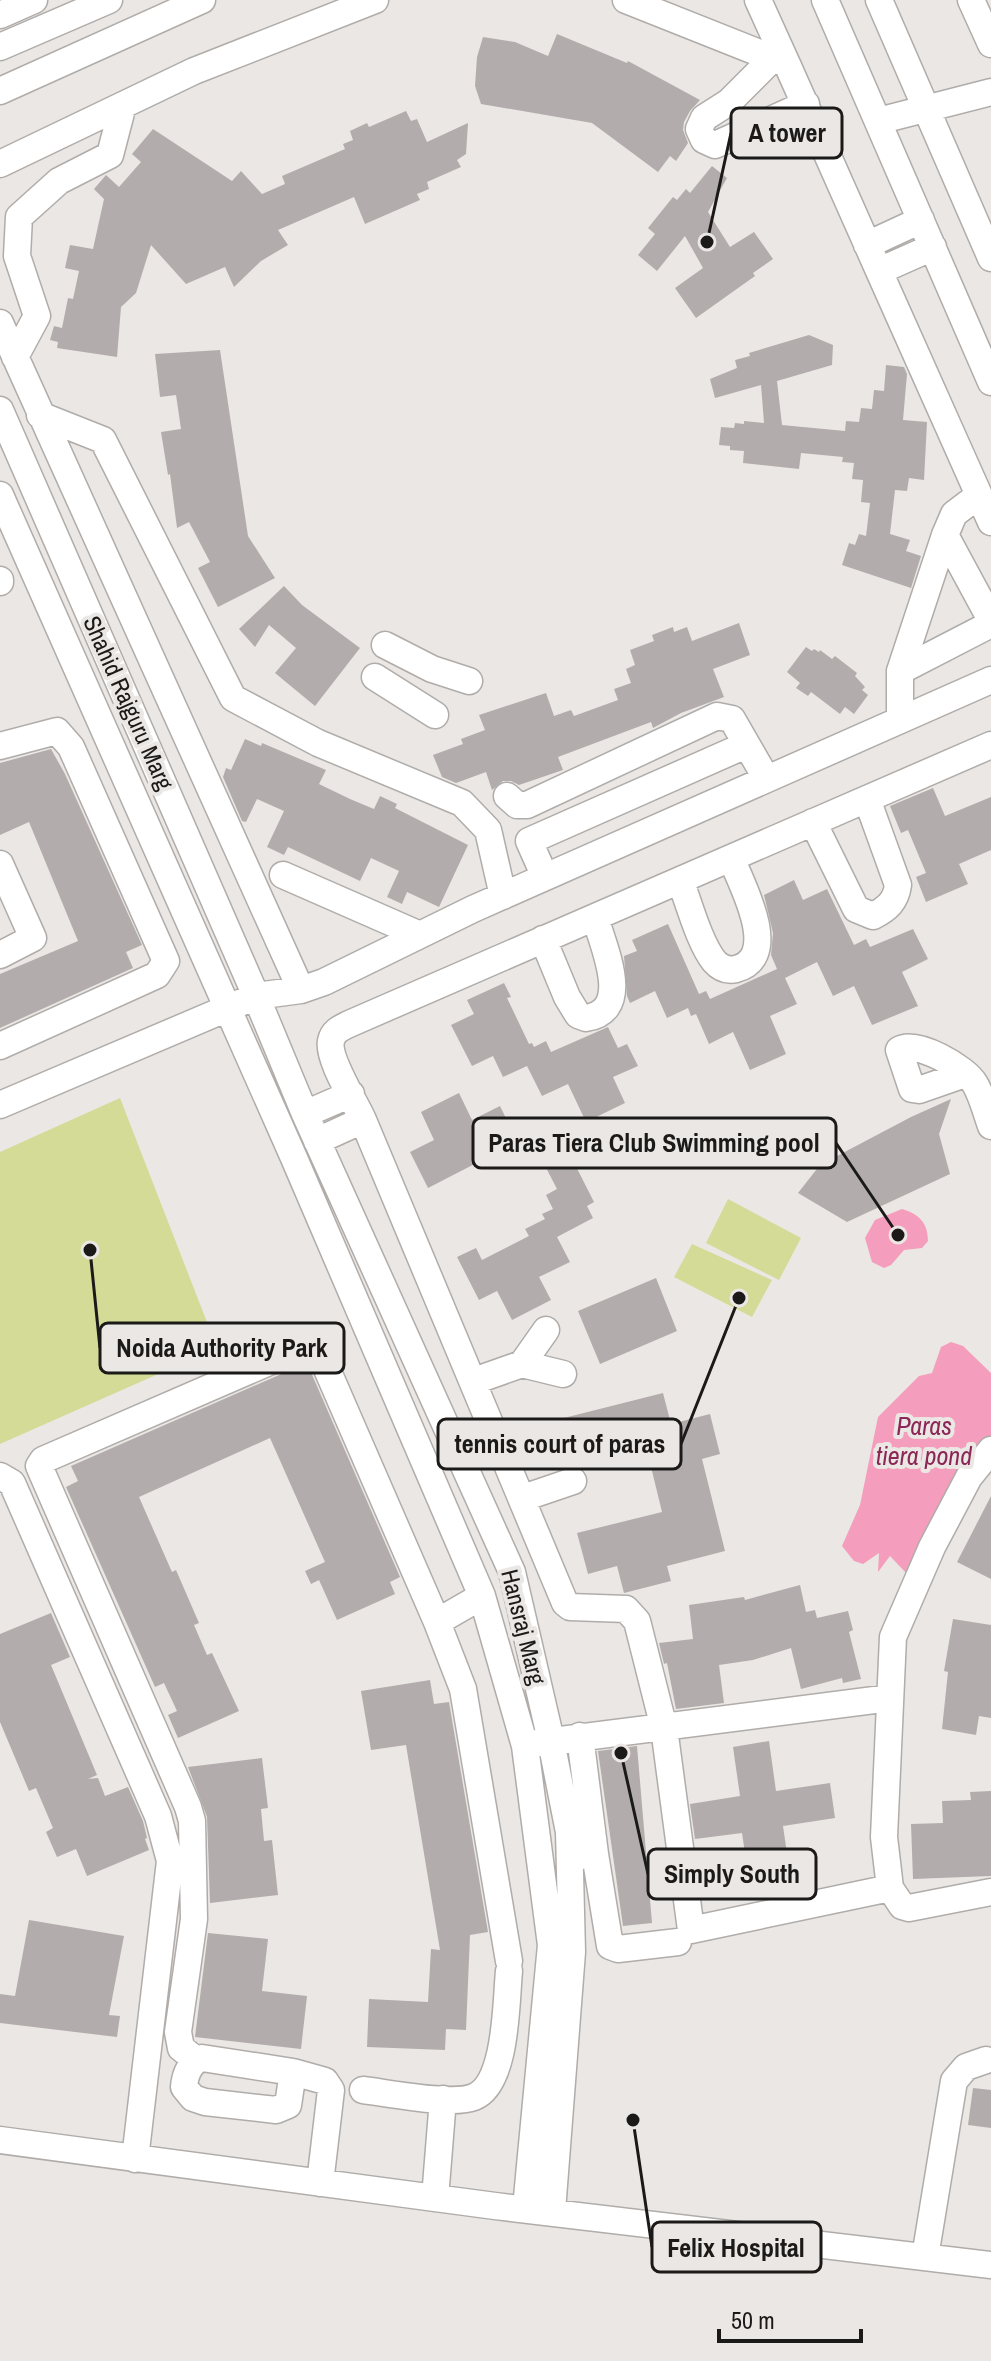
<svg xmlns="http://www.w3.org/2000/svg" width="991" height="2361" viewBox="0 0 991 2361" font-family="'Archivo Narrow',sans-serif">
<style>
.green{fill:#d4db97}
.water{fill:#f59dbd}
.building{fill:#b2adac}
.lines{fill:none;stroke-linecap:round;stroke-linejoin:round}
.minor-casing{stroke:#b0aca9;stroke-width:29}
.minor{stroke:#fff;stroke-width:26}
.labels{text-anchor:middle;stroke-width:8;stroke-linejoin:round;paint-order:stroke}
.street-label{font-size:24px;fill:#1b1a19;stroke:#ebe7e4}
.water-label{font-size:26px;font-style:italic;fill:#8b2756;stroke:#ebe7e4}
.leader{fill:none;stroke:#1b1a19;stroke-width:3}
.callout-dot{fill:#1b1a19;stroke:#ebe7e4;stroke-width:3}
.callout{fill:#ebe7e4;stroke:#1b1a19;stroke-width:3}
.callout-label{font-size:26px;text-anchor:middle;font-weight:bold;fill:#1b1a19}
</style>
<rect width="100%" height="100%" fill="#ebe7e4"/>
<!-- green -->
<path class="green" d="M120,1098L217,1348L0,1444V1152Z
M728,1199L801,1238L779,1280L706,1243Z
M692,1244L772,1280L752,1317L674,1277Z"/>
<!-- water -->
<path class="water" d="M902,1209C919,1214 928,1223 928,1241L922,1248L904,1250L891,1265L884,1268L872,1262L865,1238L875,1220Z
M951,1342L963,1346L991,1373V1436L985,1441L908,1575L890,1556L878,1572L879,1553L863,1564L854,1561L842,1546L860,1505L878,1417L919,1376L932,1373L941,1347Z"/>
<!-- building -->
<path class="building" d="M557,34L627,63L628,61L700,100L690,111L684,122L683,130L688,143L676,161L670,156L658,172L592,123L481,104L475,86L477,57L483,37L515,42L548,56Z
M406,111L411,121L417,119L427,142L468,123L466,154L457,160L461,167L427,182L429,189L417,194L420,200L365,224L354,197L278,230L288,245L261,261L234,287L225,267L186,284L151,245L136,293L121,307L117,357L57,348L58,342L50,340L54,326L62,328L68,298L73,299L79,271L65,268L70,245L93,249L104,199L94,189L106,175L119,187L141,162L132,154L153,129L232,181L241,171L262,194L285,184L282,176L345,149L343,144L353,140L350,131L367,123L369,127Z
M712,166L727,178L708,212L730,247L754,232L773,259L753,273L755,276L696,318L675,288L703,268L685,236L657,271L638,255L655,234L648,228L673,197L677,200L686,189L690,193Z
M809,335L833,345L832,365L777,381L782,425L845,431L846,421L859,422L861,408L872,409L874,390L884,391L886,365L904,367L907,374L903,420L927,422L924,480L909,478L907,491L895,490L890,534L910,540L906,551L921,556L911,588L842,565L849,543L855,545L859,534L866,536L870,503L861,502L863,480L852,479L854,463L842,462L843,457L801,453L799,469L743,463L744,451L730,450V446L719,445L721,427L734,428L735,423L744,424V421L764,423L761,385L715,398L710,379L737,368L735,360L750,356L749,353Z
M220,350L248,536L275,578L218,607L198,568L210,562L189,522L177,528L170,474L168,475L161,432L181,429L176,395L160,397L155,354Z
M284,586L302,605L360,648L315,706L275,673L296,648L269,625L255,647L239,629Z
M739,623L750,655L713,669L724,697L681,713L653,728L651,722L558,757L563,770L519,785L511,781H503L492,790L486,772L456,783L442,777L433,755L463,744L461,739L485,730L479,715L546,693L554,716L571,710L574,716L618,700L614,689L631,683L626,669L635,665L630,650L654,641L652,635L673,627L674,632L687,627L692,641Z
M806,647L812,651L814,649L819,652L820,650L832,659L835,656L857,673L855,676L865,687L862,690L868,695L854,714L845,707L840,714L811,692L808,696L796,688L800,683L787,672Z
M245,739L261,746L262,743L326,770L319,784L350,799L374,809L380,796L397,804L395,808L468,845L439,907L407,892L402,904L387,897L399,871L371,858L360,881L288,847L284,855L267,847L284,811L257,799L246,822L242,821L223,777L226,768L231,770Z
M51,749L65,774L142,945L126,952L133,968L0,1028V974L78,941L29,822L0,835V763Z
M933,788L945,816L991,797V850L959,864L968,884L926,902L916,877L926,873L908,830L901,833L890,806Z
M794,880L803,900L827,889L854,945L866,939L870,947L913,929L928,959L902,972L918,1006L872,1025L854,986L833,996L817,962L785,978L797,1004L770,1016L786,1054L750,1070L733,1032L709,1044L696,1014L691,1016L688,1008L667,1018L655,991L630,1003L627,996L624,956L637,951L632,940L668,924L699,994L706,991L710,999L777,969L771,955L773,933L764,895Z
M504,983L511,997L507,998L529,1044L532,1043L534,1047L546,1041L551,1052L608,1027L618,1048L627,1044L638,1066L613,1077L625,1103L586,1122L568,1084L542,1096L527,1066L503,1077L493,1056L472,1066L451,1025L474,1014L467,1000Z
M459,1093L472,1120L500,1106L517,1141L554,1123L594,1202L587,1206L593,1218L557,1237L570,1262L539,1277L551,1300L512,1320L497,1291L479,1300L457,1257L476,1248L482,1260L529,1236L525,1229L545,1219L542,1214L553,1209L546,1195L557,1189L541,1158L524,1166L518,1155L498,1165L492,1155L428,1188L410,1152L434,1140L421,1112Z
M951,1099L939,1134L950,1174L847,1222L798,1193L820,1165L911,1117Z
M656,1278L677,1331L600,1364L578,1311Z
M295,1368L310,1370L400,1577L390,1582L395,1594L337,1620L319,1580L311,1584L305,1571L325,1562L270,1438L139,1497L172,1572L176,1570L199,1623L194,1625L207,1655L212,1653L239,1711L178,1738L168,1715L177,1711L164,1683L155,1687L66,1487L78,1481L71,1466Z
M663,1393L671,1424L710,1414L720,1454L702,1459L725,1551L667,1566L671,1581L624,1593L617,1566L588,1574L577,1533L662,1512L642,1430L548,1453L552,1421Z
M991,1496V1579L957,1562Z
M800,1585L806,1612L815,1610L817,1618L848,1611L853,1630L849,1632L861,1679L843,1683L842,1678L801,1689L791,1648L753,1660L719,1665L724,1703L676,1709L667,1663L664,1664L659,1643L693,1639L689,1605L744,1597L745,1600Z
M51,1613L70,1657L51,1665L97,1775L88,1779L98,1778L105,1796L128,1787L143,1821L147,1838L145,1839L149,1850L87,1876L76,1849L57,1857L46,1832L53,1828L36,1788L29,1791L0,1722V1634Z
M953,1619L991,1625V1718L979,1716L976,1735L942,1729L948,1672L944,1671Z
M430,1680L434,1704L449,1702L488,1932L470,1935L466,2030L446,2029L445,2050L367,2047L369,1999L428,2002L431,1949L440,1950L406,1745L371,1750L361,1691Z
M769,1741L776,1791L830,1783L835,1818L783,1826L791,1881L750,1887L742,1833L695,1839L690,1804L740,1796L733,1747Z
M637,1746L652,1923L623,1926L598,1751Z
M262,1758L268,1808L261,1809L264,1841L272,1840L278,1895L210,1903L207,1817L188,1767Z
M991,1791V1876L913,1879L911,1824L943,1823L942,1801L971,1800L970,1792Z
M29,1920L124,1936L109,2015L120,2016L117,2037L0,2023V1994L15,1996Z
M208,1933L268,1939L262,1991L307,1996L301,2049L195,2037Z
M973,2088L991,2090V2128L968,2125Z"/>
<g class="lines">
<defs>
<path id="minor" d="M626,0L787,64L879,271L933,247
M758,0L787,64
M825,0L991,382
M879,0L991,258
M971,0L991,44
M0,15L34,0
M0,47L109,0
M774,57L729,102L704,118L699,129L704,140L715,145L806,104
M0,91L202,0
M878,121L991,92
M0,164L194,71L375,0
M867,245L921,220
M879,271L991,522
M0,323L301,990
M15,357L37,316L17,256L19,217L59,181L110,155L123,105
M0,410L256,996L305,1114L512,1572L550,1736L569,1832L572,1952L552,2211
M40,415L103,440L233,698L318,743L462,803L488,830L503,896
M0,495L294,1158L482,1596L525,1746L551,1945L526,2208
M945,535L991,620
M0,580V582
M385,645L432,669L469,681
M900,671L991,624
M375,677L435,715
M900,720V671L945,535L954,514L979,495
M0,746L57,731L71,747L166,961L157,975L0,1046
M507,796L517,805H527L717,716L732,719L766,778
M813,822L856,909L873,916C887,909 896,901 898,885L867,799
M0,864L33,938L0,955
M283,875L420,935
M545,877L529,841L746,745
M680,880C689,903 699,942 714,961C720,968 727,971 736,969C782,957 741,883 731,858
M543,939L567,997L578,1015L586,1018C634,1011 603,946 595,917
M965,1074L919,1090L912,1089L899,1050C916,1039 966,1068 975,1084C982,1096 986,1112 991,1126
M0,1105L256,996L301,990L324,982L473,909L991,680
M305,1114L351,1094
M317,1141L363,1120
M522,1364L546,1330
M474,1381L522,1364L563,1374
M991,1450L969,1477L932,1547L893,1637L884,1837L890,1888L902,1906L909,1908L991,1892
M0,1476L12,1483L158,1816L170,1861L135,2159
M523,1498L573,1481
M437,1622L482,1596
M580,1736L595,1854L581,1856
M537,1743L890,1698
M595,1854L610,1946L618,1949L678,1942
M890,1888L691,1930L664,1728L637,1621L626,1609L570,1607L565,1603L363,1120C355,1102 327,1058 331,1041C333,1031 341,1028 349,1024L991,745
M196,2060L181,2048L178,2032L194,1919L192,1821L188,1807L39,1466L43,1460L292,1352L314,1353L323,1360L437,1622L463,1689L509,1961
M293,2072L288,2105L276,2110L205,2102L193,2098L184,2087C185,2075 190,2062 202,2058L293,2072L325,2081L331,2090L320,2183
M363,2090C388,2093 452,2106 474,2097C507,2084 506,2001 509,1971
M0,2140L495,2206L991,2265
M435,2198L443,2099
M925,2257L954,2081L966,2067L986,2060"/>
</defs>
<!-- minor casing -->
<use href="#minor" class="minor-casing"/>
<!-- minor -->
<use href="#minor" class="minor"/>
</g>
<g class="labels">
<!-- street labels -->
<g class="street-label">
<text transform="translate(128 703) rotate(66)" y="8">Shahid Rajguru Marg</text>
<text transform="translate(523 1627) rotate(76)" y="8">Hansraj Marg</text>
</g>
<!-- water labels -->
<g class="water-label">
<text x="924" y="1435">Paras<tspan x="924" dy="30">tiera pond</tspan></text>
</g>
</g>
<!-- callouts -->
<path class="leader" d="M707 242L731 133M898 1235L836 1143M90 1250L100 1348M739 1298L681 1444M621 1753L648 1874M633 2120L652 2247"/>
<g class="callout-dot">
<circle cx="707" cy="242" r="8"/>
<circle cx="898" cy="1235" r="8"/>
<circle cx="90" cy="1250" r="8"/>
<circle cx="739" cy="1298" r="8"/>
<circle cx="621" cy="1753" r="8"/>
<circle cx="633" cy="2120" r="8"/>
</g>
<g class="callout">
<rect x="731" y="108" width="111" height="50" rx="8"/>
<rect x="473" y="1118" width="363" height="50" rx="8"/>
<rect x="100" y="1323" width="244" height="50" rx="8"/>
<rect x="438" y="1419" width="243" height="50" rx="8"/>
<rect x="648" y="1849" width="168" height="50" rx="8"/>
<rect x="652" y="2222" width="169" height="50" rx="8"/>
</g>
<g class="callout-label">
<text x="787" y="142">A tower</text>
<text x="654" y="1152">Paras Tiera Club Swimming pool</text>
<text x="222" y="1357">Noida Authority Park</text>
<text x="560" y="1453">tennis court of paras</text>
<text x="732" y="1883">Simply South</text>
<text x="736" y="2257">Felix Hospital</text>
</g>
<!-- scale -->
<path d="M719 2329v12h142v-12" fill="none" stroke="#1b1a19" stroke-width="4"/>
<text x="731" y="2329" font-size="24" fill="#1b1a19" stroke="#ebe7e4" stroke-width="6" paint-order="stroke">50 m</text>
</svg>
